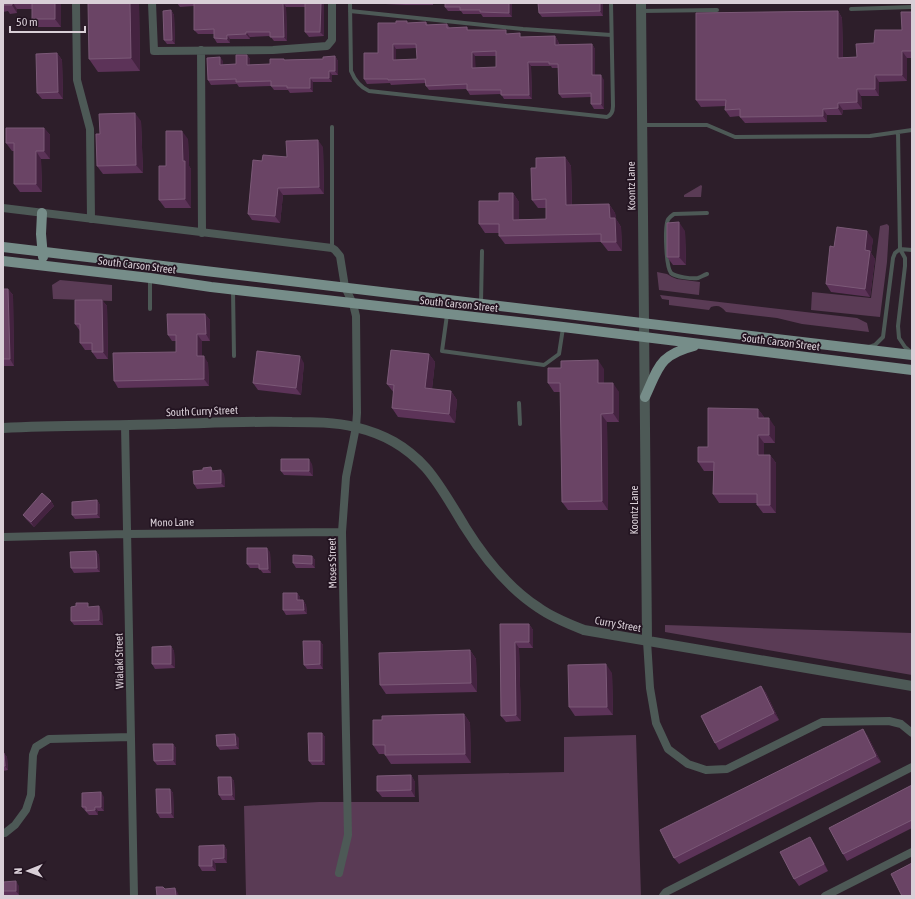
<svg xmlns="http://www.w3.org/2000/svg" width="915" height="899" viewBox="0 0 915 899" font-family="'Asap Condensed',sans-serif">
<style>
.green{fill:#5a3b55}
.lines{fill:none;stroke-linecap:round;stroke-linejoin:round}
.service{stroke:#4d5956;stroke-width:4}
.minor{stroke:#4d5956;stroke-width:8}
.tertiary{stroke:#4d5956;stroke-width:10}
.primary{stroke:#768d89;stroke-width:10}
.wall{fill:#5c3358;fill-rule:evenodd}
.shaded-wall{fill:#442340}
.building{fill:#6a4465;stroke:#7b5977;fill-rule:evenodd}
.labels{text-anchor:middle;stroke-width:3.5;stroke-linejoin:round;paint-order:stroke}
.street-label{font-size:11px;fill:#d9cfd7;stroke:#231421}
</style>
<rect width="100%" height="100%" fill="#2d1e2a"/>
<!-- green -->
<path class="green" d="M701,185L702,186L701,197H684V195Z
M887,224L889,226V229L887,262L880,317L811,310L812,292L871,298L880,226Z
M657,272L667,274L672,277L677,279L700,282L699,295L659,290Z
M60,280L112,285V301L53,299L52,285Z
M660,295L857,318L867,323L869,332L802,324L777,318L726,312C721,306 718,305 711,307L709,310L669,305V300L662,299Z
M665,625L912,633V675L665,632Z
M636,735L641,896H246L244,806L319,802H419L418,775L564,772V737Z"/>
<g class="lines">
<!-- service -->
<path class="service" d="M350,3L351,71C355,81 360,87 369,91L607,117C612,115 613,111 613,106L611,3
M851,9L912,7
M350,11L523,29L611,35
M641,11L717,10
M643,125H707L735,137L870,136L912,130
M898,132L900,249L905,258V266L898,326L899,338L905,347L911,352
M707,213L674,214C671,216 667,219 667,223C665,232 666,267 671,273C675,277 693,279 698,278C701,277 704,275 707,274
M332,248V127
M233,290L234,356
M481,303L482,251
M150,309V279
M447,315L442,351L544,365L559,354L563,328
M869,347L875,345L883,337L893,258L895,253L900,249L912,250
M519,403L520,424"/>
<!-- minor -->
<path class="minor" d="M76,3L77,80L90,129L91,219
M152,3L154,51L273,50L327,46L332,40V3
M201,50L202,233
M3,208L332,248L335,250L340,256L345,287L353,304L356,316L357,413L356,427L346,477L342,532L348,835L339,873
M125,425L134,896
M3,537L127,534L342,532
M647,641L650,688L656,723L668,749L688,764L706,770L727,769L822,722L889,721L901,724L912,733
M3,833H5L15,825L26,810L31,795L33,755L36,747L49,739L131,737
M663,896L666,892L912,767
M825,896L912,852"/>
<!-- tertiary -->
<path class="tertiary" d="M641,3L647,641
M3,428C58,425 113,426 168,424C209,423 250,421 292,422C313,422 335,422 355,427C384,434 406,446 426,468C440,484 454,509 465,527C485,559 508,588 539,608C553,618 569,624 584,630L912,686"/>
<!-- primary -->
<path class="primary" d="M42,213L41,234L43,257
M3,247L912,355
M3,261L150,278L211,287L563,327L912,370
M645,397C659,367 659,355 694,346"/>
</g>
<!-- wall -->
<path class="wall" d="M3,3H61V27H38L32,19V9H17V13L10,14L8,11L3,12Z
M139,3L140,71L98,72L89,59Z
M177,3H324V36L309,37L305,32V7H286L287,41H274L270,36L250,37V39H230V43H217L214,38V34H198L194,30V6L180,7Z
M384,3H433V5H405L385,4Z
M445,3H512V17H483L481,14H463L461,11H448L445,7Z
M603,3V16L542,17L539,13Z
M171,10L174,15L175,44H167L164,40Z
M838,11L842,18L843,57H857L874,43L902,30L912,12V58H907V81L879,82V96H861L862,109L843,110L842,115H827V122L745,123L740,117V116L730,117L725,110L726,106L701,107L696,100Z
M426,22L428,25L447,24L450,28L467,27L468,30L509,34L522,37L555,36L558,41L559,44H592L595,49V75L604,80V109H594L591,104V97L562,98L559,94L558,68H552L551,66H531L532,99H504L501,94L470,95L467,90V89L429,90L426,86V83L391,85L390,83L367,84L364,79L378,53L408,23ZM417,48V59L396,60V49ZM475,56H496V67L475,68Z
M57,53L62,60L63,99H42L37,93Z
M247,55L250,59V65L270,64L285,60L323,59L335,56L338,61V75H332V82H313V92L290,93L288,90H274L271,86L239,87L237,84L211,85L208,80L223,61V65L236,64Z
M141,121L143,173L103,174L97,166L100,134Z
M44,128L50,135V159H41L42,192H20L14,184V151H12L6,143Z
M188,139L189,166L191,169V208H165L159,200L166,166Z
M323,147L324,194L283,195L280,223L252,220L248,214L262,161L287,157Z
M565,157L571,166L572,205L609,204L615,213L616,219L621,227L622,251H608L601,242L505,244L499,236V233H485L479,224L499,201L513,193L519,202V219H546V208H538L532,200L536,168Z
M685,231L686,265H673L667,257Z
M873,239L871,253L875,259L870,297L831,292L826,284L834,247Z
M3,289H8L13,295L14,366H3Z
M102,300L107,306L108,359H97L92,352V350H85L80,343V331L75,324Z
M205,314L210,320V341H202V356L208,363L209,386L118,388L114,381L176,352V341H172L168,335Z
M429,354L435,362L432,389L451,391L457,400L455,423L398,417L392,408L394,393L387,384Z
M304,363L301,395L258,390L253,383Z
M604,369V383L619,392V422H607L608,510H568L562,502L560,392H554L548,383Z
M758,409L764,417V418L775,427V443H764V455H770L776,463V513H763L757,505V503H719L713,494V471H704L698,462L708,447Z
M312,464L313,476L284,475L281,471Z
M214,471L224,474L225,487L197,489L194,484Z
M97,500L100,505V518L75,519L72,515Z
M51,501L54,506L34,527L26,519L23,515Z
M96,551L99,555L100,572L74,573L71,568Z
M270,552L271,573H263L259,568H250L247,564Z
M312,556L315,560V568H296L293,563Z
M297,593L300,597V600H303L306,605L307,614L286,615L283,610Z
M90,607L102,611L103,625H74L71,621Z
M500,624H529L533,630V648H519L521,721L506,722L501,716Z
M320,641L323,645V669H307L304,665Z
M171,646L174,651L175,668L155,669L152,664Z
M470,650L476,659L477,692L386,694L380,685Z
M612,673L613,715L575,716L569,707Z
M761,686L766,693L779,720L719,750L715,743Z
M464,714L470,723L471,763L391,764L385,755V754H379L373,745L382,720Z
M322,733L325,737V765H312L309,761Z
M867,735L881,762L679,864L674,858Z
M239,738V749L220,750L217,746Z
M173,744L176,748V765H157L154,761Z
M3,753L7,757L8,770L3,771Z
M411,775L415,782V797H382L377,791Z
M231,777L234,781L235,800H222L219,795Z
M912,785V828L847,861L843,854Z
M170,789L173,793L174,818H160L157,813Z
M104,797V811H98V815H89L82,807Z
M814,843L828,871L799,886L794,879Z
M224,845L227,850V863H215L216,871H202L199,866Z
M3,882L19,886V895L3,896Z"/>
<!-- shaded-wall -->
<path class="shaded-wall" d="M12,3H13L17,9V13L12,5Z
M55,3H61V27L55,19Z
M130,3H139L140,71L131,58Z
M283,3L286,7L287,41L284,37Z
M321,3H324V36L320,32Z
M509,3H512V17L509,13Z
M600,3H603V16L600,11Z
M171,10L174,15L175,44L172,40Z
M838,11L842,18L843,64L838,58Z
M246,32L250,37V39L246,34Z
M227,35L230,39V43L227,39Z
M555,36L558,41L559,49L555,45Z
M393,44L396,49V64L393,60Z
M592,44L595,49V80L592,75Z
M902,51L907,58V81L902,75Z
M472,52L475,56L476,72L472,68Z
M57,53L62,60L63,99L58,92Z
M247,55L250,59V69L247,65Z
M335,56L338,61V75L335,71Z
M220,57L223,61V69L220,65Z
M528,62L531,66L532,99L529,95Z
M329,71L332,75V82L329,78Z
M601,75L604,80V109L601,104Z
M875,75L879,82V96L875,89Z
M310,78L313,82V92L310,88Z
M857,89L861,96L862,109L857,102Z
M838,103L843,110L842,115L838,108Z
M823,109L827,115V122L823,116Z
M135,113L141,121L143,173L136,165Z
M44,128L50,135V159L44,151Z
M182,131L188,139L189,166L191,169V208L185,199L183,161Z
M318,140L323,147L324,194L319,187Z
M36,151L41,159L42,192L36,184Z
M565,157L571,166L572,214L566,205Z
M278,188L283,195L280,223L275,216Z
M513,193L519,202V228L513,220Z
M609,204L615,213L616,219L621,227L622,251L616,242L610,218Z
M679,222L685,231L686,265L679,257Z
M867,231L873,239L871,253L875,259L870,297L865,289V250Z
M8,289L13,295L14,366L10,359Z
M102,300L107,306L108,359L103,352Z
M205,314L210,320V341L206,334Z
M197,334L202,341V363L197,356Z
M429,354L435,362L431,397L425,388Z
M204,356L208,363L209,386L204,379Z
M300,356L304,363L301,395L296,388Z
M598,360L604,369V392L598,383Z
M613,383L619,392V422L613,413Z
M451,391L457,400L455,423L449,414Z
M758,409L764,417V427L758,418Z
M601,414L607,422L608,510L602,501Z
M769,418L775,427V443L769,435Z
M758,435L764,443V463L758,455Z
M770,455L776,463V513L770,505Z
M309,459L312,464L313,476L309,471Z
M221,470L224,474L225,487L221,483Z
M97,500L100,505V518L97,514Z
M51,501L54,506L34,527L31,522Z
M267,548L270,552L271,573L268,569Z
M96,551L99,555L100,572L97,568Z
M312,556L315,560V568L312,564Z
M297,593L300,597V605L297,600Z
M303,600L306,605L307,614L304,610Z
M99,606L102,611L103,625L99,620Z
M3,607L4,623L3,622Z
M529,624L533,630V648L529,642Z
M320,641L323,645V669L320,664Z
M515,642L519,648L521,721L516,715Z
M171,646L174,651L175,668L171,664Z
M470,650L476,659L477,692L471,683Z
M606,664L612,673L613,715L607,707Z
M761,686L766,693L779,720L774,713Z
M464,714L470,723L471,763L465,754Z
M863,729L867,735L881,762L876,756Z
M322,733L325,737V765L322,761Z
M235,734L239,738V749L236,745Z
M173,744L176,748V765L173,760Z
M4,753L7,757L8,770L5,766Z
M411,775L415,782V797L411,790Z
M231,777L234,781L235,800L232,795Z
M170,789L173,793L174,818L171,813Z
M101,792L104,797V811L101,807Z
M95,807L98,811V815L95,810Z
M810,837L814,843L828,871L824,864Z
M224,845L227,850V863L224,858Z
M212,859L215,863L216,871L212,866Z
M16,881L19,886V895L16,891Z
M175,888L178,893L179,896H176Z"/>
<!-- building -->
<path class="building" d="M3,3H12V5H4V3Z
M32,3H55V19H32Z
M88,3H130L131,58L89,59Z
M194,3H283L284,37H270V32H246V34L227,35V39L214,38V29L194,30Z
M305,3H321L320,32H305Z
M445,3H509V13L480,12V10H460V7H445Z
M538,3H600V11L539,13Z
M171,10L172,40H164L163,11Z
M838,11V58L857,57L856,44L874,43L875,30H902L901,12H912V51H902V75H875V89H857V102L838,103V108L823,109V116L740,117V109L725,110L726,100H696V13Z
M396,21H407V23L426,22V25L447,24V28L467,27V30H506V34L520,33V37L555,36V45L592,44V75H601V104H591V93L559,94L558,64H549V62H528L529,95H501V90H467V84L426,86L425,79L388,80V79H364V53H378V23H396ZM393,44H416L417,59L393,60ZM496,51V67L472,68V52Z
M57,53L58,92L37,93L36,54Z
M236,55H247V65L270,64V59H284V60L323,59V57L335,56V71H329V78H310V88H287V86H271V81L236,82V79L208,80L207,58L220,57V65L236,64Z
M135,113L136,165L97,166L96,134H100L99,114Z
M6,128H44V151H36V184H14V143H6Z
M166,131H182L183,161H185V199L159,200V166H166Z
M318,140L319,187L278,188L275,216L248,214L253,160L262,161L263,155L287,157L286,141Z
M565,157L566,205L609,204L610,218H615L616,242H601V234L499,236V224H479V201H499V193H513V220L546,219V199L532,200L531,168H536V158Z
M679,222V257H667V223Z
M837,227L867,231L865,250L870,251L865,289L826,284L830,246L834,247Z
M3,289H8L10,359H3Z
M75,300H102L103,352H92V343H80V324H75Z
M167,314H205L206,334H197V356H204V379L114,381L113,353L176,352V335H168Z
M391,350L429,354L425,388L451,391L449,414L392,408L394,385L387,384Z
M257,351L300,356L296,388L253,383Z
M598,360V383H613V413L601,414L602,501L562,502L560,383H548V368H561V361Z
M708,408L758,409V418H769V435H758V455H770V505H757V494H713L714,462H698V447H708Z
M281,459H309V471H281Z
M211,467L212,471L221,470V483L194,484L193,471L203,470V468Z
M42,493L51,501L31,522L23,515Z
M97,500V514L72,515V502Z
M247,548H267L268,569H259V564H247Z
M96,551L97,568H71L70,552Z
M293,555L312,556V564L293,563Z
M283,593H297V600H303L304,610H283Z
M76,603H88V607L99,606V620L71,621V607L76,606Z
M500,624H529V642H515L516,715L501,716Z
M303,641H320V664L304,665Z
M171,646V664H152V647Z
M470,650L471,683L380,685L379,653Z
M606,664L607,707H569L568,665Z
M761,686L774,713L715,743L701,716Z
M464,714L465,754L385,755V745H373V720H382V716Z
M863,729L876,756L674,858L660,830Z
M308,733H322V761H309Z
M235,734L236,745L217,746L216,735Z
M153,744H173V760L154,761Z
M3,753H4L5,766H3Z
M411,775V790L377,791V776Z
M218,777H231L232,795H219Z
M912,785V820L843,854L829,828Z
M156,789H170L171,813H157Z
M101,792V807H95V810L86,811V807H82V793Z
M810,837L824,864L794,879L780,852Z
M224,845V858L212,859V866H199V846Z
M912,863V896H902L891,874Z
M16,881V891H3V882Z
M156,887H163L165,889L175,888L176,896H157Z"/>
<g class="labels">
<!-- street labels -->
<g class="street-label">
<text transform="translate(631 186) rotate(-91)" y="4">Koontz Lane</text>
<text transform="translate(137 265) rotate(7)" y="4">South Carson Street</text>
<text transform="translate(459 304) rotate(6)" y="4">South Carson Street</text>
<text transform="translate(781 342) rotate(7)" y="4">South Carson Street</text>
<text transform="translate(202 411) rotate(-2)" y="4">South Curry Street</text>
<text transform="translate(634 510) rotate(-90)" y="4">Koontz Lane</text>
<text transform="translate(172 522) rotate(-1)" y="4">Mono Lane</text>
<text transform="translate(332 563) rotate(-91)" y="4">Moses Street</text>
<text transform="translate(618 624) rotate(10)" y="4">Curry Street</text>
<text transform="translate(119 661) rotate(-91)" y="4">Wialaki Street</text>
</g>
</g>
<!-- border -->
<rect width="915" height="899" fill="none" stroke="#d9cfd7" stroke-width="8"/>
<!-- north arrow -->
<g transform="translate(28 871) rotate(269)" stroke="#231421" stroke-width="3" paint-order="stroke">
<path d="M0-3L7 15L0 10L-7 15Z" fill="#d9cfd7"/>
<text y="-6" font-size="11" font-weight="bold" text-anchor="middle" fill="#d9cfd7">N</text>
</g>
<!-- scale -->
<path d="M10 26v6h75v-6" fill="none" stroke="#d9cfd7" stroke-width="2"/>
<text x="16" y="26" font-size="12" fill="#d9cfd7" stroke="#231421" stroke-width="3" paint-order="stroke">50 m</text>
</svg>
